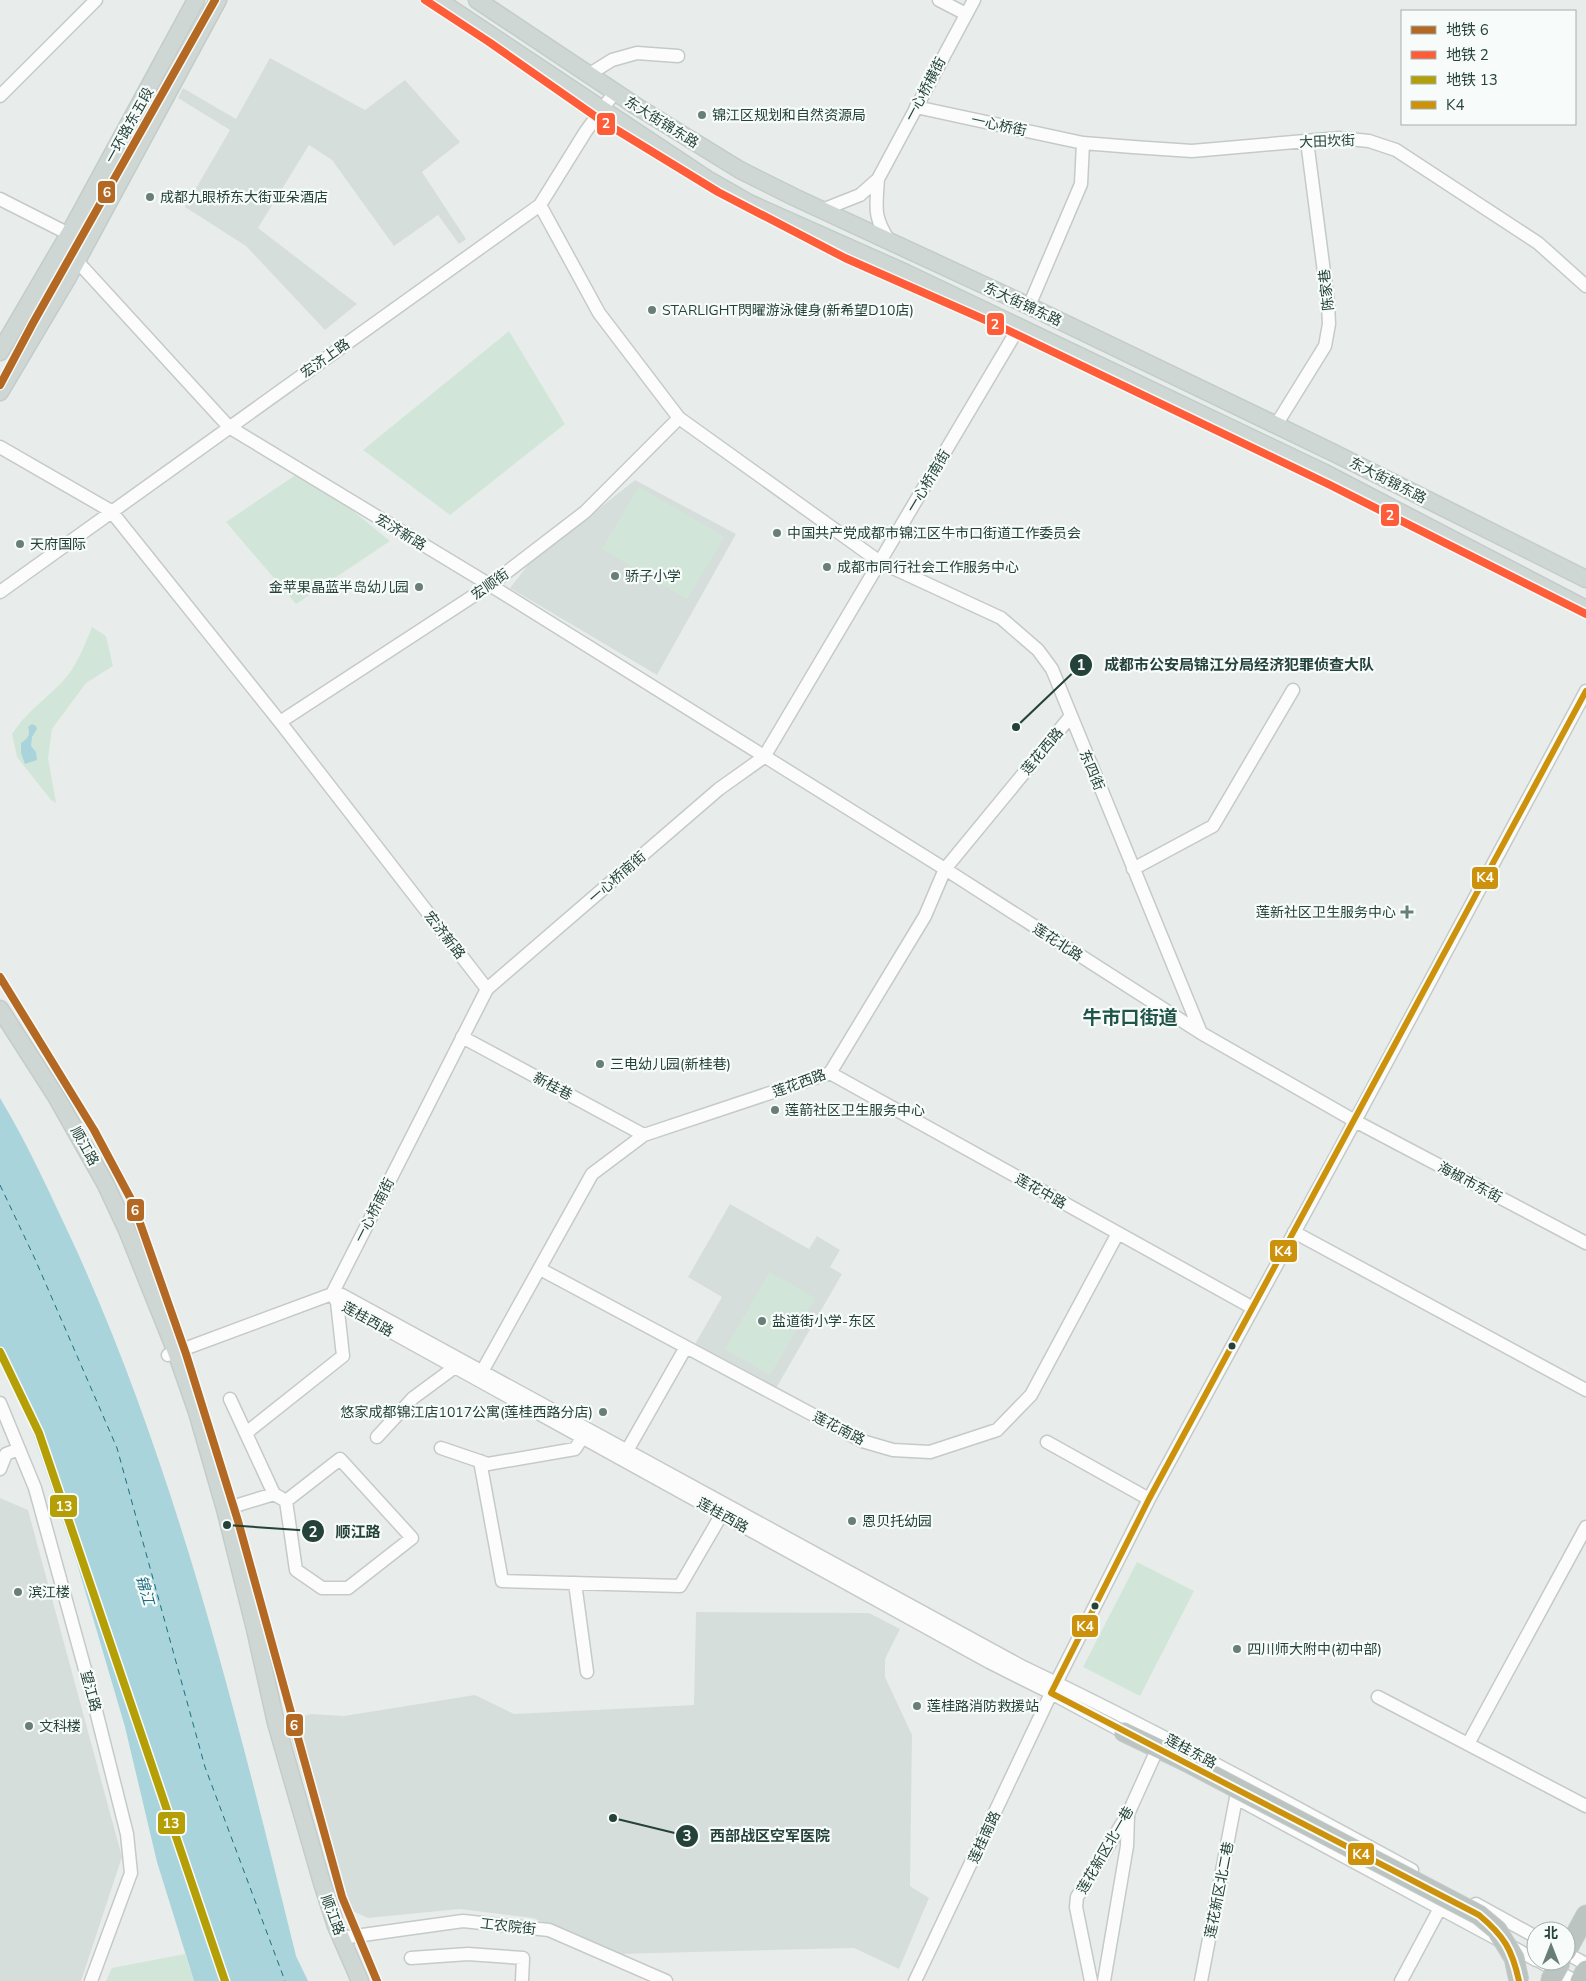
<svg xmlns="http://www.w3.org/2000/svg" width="1586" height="1981" viewBox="0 0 1586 1981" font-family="'Nunito Sans','Noto Sans SC',sans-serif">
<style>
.built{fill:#d6dedb}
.green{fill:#d1e6d8}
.water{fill:#a9d4db}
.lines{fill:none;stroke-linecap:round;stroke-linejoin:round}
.ferry{stroke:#1c6f80;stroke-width:1;stroke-dasharray:6 5;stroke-linecap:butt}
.minor-casing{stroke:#c5cac8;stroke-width:15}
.major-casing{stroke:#c3ccc9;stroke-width:19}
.highway-casing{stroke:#c3ccc9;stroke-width:21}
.minor{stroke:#fcfcfc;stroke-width:12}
.major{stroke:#cfd7d5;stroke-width:16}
.highway{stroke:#bcc4c2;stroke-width:19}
.highway-bridge-casing{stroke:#c3ccc9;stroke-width:21;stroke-linecap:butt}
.highway-bridge{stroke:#bcc4c2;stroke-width:19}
.bus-1-casing{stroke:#f7fbf9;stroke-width:10}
.bus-1{stroke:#cd920c;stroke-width:6}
.metro-1-casing{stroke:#f7fbf9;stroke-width:11}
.metro-2-casing{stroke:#f7fbf9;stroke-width:11}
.metro-3-casing{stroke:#f7fbf9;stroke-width:11}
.metro-1{stroke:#b36924;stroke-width:8}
.metro-2{stroke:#ff5c39;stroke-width:8}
.metro-3{stroke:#b59f06;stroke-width:8}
.poi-dot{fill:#697e78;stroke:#f7fbf9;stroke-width:2}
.bus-dot{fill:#24423a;stroke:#f7fbf9;stroke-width:2}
.labels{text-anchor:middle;stroke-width:4.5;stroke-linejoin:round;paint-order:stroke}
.street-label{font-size:14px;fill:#24423a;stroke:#f7fbf9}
.poi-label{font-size:14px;fill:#24423a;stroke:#f7fbf9;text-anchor:start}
.water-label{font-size:15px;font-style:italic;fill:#1c6f80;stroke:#f7fbf9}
.district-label{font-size:19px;font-weight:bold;fill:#1f5548;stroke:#f7fbf9}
.leader{fill:none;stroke:#24423a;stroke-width:2}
.callout-dot{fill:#24423a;stroke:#f7fbf9;stroke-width:2}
.mark-label{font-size:15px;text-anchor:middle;font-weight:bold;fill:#fff}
.callout-label{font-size:15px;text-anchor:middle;font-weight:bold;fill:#24423a;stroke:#f7fbf9;stroke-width:4.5;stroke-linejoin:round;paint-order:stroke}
.line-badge{stroke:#f7fbf9;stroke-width:2}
.badge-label{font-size:14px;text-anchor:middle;font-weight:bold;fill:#fff}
</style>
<rect width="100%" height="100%" fill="#e8edeb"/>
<!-- built -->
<path class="built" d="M270,58L365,110L405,80L460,142L422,172L466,239L459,244L438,215L394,246L332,160L309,145L258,228L357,304L325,330L246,246L185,207L230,130L178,98L183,88L236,119Z
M635,480L736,534L657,675L510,588L528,565Z
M730,1204L809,1249L817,1236L840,1250L830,1267L842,1274L775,1390L695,1344L722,1297L688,1277Z
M0,1498L28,1510L122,1857L81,1981H0Z
M696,1612L869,1613L900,1629L885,1659V1677L912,1735L910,1886L929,1898L899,1969L854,1948L618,1954L533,1918L460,1909L368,1918L341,1906L286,1721L311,1714L344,1716L475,1695L514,1714L694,1705Z"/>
<!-- green -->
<path class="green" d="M509,331L565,424L450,515L363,450Z
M303,470L390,541L296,604L226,522Z
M639,487L724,537L687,599L602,549Z
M92,627L106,636L113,666L86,683L52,729L48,758L56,803L51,800L17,757L12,734C26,712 46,699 63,681C77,666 84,646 92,627Z
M770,1272L815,1298L770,1375L725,1349Z
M1137,1562L1194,1591L1140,1696L1083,1667Z
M185,1954L194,1981H106L112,1968Z"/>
<!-- water -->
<path class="water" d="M32,724L36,726L37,729L32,737L31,746L36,752L37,760L25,764L21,753V743C27,739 31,735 28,727Z
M0,1098C29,1146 52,1198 76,1249C178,1475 237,1717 296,1956L308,1981H194L157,1862L125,1727L76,1560L31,1427L0,1356Z"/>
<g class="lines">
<!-- ferry -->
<path class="ferry" d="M0,1185L35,1259L117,1448L205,1767L285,1981"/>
<defs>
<path id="minor" d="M939,0L966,14
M588,75L612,60L637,53L678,56
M0,96L96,0
M916,107L1083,143L1133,147L1192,151L1339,138L1369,141L1396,150L1538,243L1586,286
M878,179C876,208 873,217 890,242
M0,199L69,234
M540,205L599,313L679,418L880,562L1001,618L1038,650L1052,669L1201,1033
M822,210L860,195L878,179L974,0
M77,261L229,427L490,585L945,869L1201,1033L1355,1121L1586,1243
M1029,306L1081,184L1083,143
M1276,425L1325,346L1329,324L1328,303L1307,141
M0,447L111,511L280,722L487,989
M0,592L540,205L586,131L615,92
M280,722L490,585L585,512L679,418
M1133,869L1213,826L1293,690
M462,1037L644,1135
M830,1073L1253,1308
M1294,1232L1586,1390
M540,1269L862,1441L893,1450L930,1452L997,1430L1031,1395L1118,1233
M332,1294L337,1302L989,1662L1051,1693L1131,1736
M332,1294L342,1295L1023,1667C1155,1730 1283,1800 1412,1870
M168,1355L332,1294L487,989L719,789L764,757L1019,327
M479,1377L592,1174L644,1135L830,1073L925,916L945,869L1070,717
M230,1399L274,1494
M0,1403L35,1488L91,1691L127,1834L131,1873L91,1981
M246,1433L343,1356L337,1302
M377,1437L413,1398L455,1367
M1047,1442L1149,1499
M441,1448L488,1464L575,1449L582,1438
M624,1456L686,1347
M480,1461L502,1581L680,1586L726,1507
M0,1469L6,1454L19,1449
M225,1509L274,1494L286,1501L340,1459L412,1538L348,1588H322L296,1570L286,1501
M575,1583L587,1672
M1378,1697L1586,1806
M1468,1744L1586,1527
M1236,1798L1536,1960
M1476,1904L1536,1937
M341,1938L463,1921L549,1930L666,1981
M1566,1953L1586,1964
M411,1958L468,1954L523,1958L522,1981
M1539,1961L1575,1981
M915,1981L1056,1683L1149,1499L1355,1121L1586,691
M1091,1981L1076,1907L1077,1897L1128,1814L1156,1752
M1104,1981L1127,1846L1128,1816
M1201,1981L1236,1798
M1401,1981L1440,1908"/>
<path id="major" d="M438,0L707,179L749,203L906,273L1323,472L1586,609
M477,0L636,106L740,170L794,197L1029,306L1334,453L1586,579
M0,352L69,234L196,0
M0,392L67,279L218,0
M0,1009L57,1098L105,1183L127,1230L176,1352L197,1412L225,1509L255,1629L276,1723L322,1883L336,1926L360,1981"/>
<path id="highway" d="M1124,1732L1185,1761
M1566,1952L1586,1915
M1580,1981L1586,1970"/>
</defs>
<!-- minor casing -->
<use href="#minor" class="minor-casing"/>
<!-- major casing -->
<use href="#major" class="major-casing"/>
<!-- highway casing -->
<use href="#highway" class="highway-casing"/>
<!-- minor -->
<use href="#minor" class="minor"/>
<!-- major -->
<use href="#major" class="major"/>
<!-- highway -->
<use href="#highway" class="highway"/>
<defs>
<path id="highway-bridge" d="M1185,1761L1479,1915L1497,1930L1514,1958L1519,1981
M1550,1981L1561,1961"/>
</defs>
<!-- highway-bridge casing -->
<use href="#highway-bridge" class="highway-bridge-casing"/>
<!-- highway-bridge -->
<use href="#highway-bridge" class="highway-bridge"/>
<defs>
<path id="bus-1" d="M1519,1981C1512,1949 1504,1936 1479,1915L1051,1693L1149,1499L1586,691"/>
</defs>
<!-- bus-1 casing -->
<use href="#bus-1" class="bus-1-casing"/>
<!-- bus-1 -->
<use href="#bus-1" class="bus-1"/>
<defs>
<path id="metro-1" d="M0,385L33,323L215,0
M0,977L94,1130L133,1203L186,1354L238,1521L342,1897L377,1981"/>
<path id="metro-2" d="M425,0L489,42L602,121L718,192L845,258L999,326L1330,485L1586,614"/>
<path id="metro-3" d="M0,1352L39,1433L225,1981"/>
</defs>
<!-- metro-1 casing -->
<use href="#metro-1" class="metro-1-casing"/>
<!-- metro-2 casing -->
<use href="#metro-2" class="metro-2-casing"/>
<!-- metro-3 casing -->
<use href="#metro-3" class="metro-3-casing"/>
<!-- metro-1 -->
<use href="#metro-1" class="metro-1"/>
<!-- metro-2 -->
<use href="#metro-2" class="metro-2"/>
<!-- metro-3 -->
<use href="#metro-3" class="metro-3"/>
</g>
<!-- markers -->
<g class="poi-dot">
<circle cx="702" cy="115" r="5"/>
<circle cx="150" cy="197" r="5"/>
<circle cx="652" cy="310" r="5"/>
<circle cx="777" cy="533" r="5"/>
<circle cx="20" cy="544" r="5"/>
<circle cx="827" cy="567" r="5"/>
<circle cx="615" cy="576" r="5"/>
<circle cx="419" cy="587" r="5"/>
<path d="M1404.5 904.5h5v5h5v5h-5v5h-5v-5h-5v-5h5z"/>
<circle cx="600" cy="1064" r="5"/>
<circle cx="775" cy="1110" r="5"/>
<circle cx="762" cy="1321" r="5"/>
<circle cx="603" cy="1412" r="5"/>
<circle cx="852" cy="1521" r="5"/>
<circle cx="18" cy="1592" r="5"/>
<circle cx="1237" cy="1649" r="5"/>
<circle cx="917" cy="1706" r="5"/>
<circle cx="29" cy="1726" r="5"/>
</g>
<g class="bus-dot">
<circle cx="1232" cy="1346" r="4.5"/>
<circle cx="1095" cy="1606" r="4.5"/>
</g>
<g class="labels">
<!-- street labels -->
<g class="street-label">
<text transform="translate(925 89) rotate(-62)" y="5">一心桥横街</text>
<text transform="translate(662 122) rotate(32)" y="5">东大街锦东路</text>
<text transform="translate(129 125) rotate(-61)" y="5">一环路东五段</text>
<text transform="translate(999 125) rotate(12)" y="5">一心桥街</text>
<text transform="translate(1327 141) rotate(-2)" y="5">大田坎街</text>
<text transform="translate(1326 290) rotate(-96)" y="5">陈家巷</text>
<text transform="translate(1023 304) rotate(25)" y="5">东大街锦东路</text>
<text transform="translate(325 358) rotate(-35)" y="5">宏济上路</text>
<text transform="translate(1388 480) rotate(27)" y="5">东大街锦东路</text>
<text transform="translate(928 481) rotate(-59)" y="5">一心桥南街</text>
<text transform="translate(401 532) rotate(31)" y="5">宏济新路</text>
<text transform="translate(490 584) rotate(-35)" y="5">宏顺街</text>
<text transform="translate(1042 751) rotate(-50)" y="5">莲花西路</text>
<text transform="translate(1092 770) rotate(67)" y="5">东四街</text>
<text transform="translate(617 877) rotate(-41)" y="5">一心桥南街</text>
<text transform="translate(445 935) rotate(52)" y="5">宏济新路</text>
<text transform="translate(1058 942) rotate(33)" y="5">莲花北路</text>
<text transform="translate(799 1083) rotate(-20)" y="5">莲花西路</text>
<text transform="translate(553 1086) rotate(28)" y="5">新桂巷</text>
<text transform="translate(85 1146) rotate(61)" y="5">顺江路</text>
<text transform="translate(1470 1182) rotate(28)" y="5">海椒市东街</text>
<text transform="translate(1041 1191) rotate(29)" y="5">莲花中路</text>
<text transform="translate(374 1210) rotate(-63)" y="5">一心桥南街</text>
<text transform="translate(368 1319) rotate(29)" y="5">莲桂西路</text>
<text transform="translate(839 1428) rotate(27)" y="5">莲花南路</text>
<text transform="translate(723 1515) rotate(29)" y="5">莲桂西路</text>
<text transform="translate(91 1691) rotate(75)" y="5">望江路</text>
<text transform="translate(1191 1751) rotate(28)" y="5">莲桂东路</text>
<text transform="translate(984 1837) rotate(-65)" y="5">莲桂南路</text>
<text transform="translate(1105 1850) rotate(-60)" y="5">莲花新区北一巷</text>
<text transform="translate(1219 1890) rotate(-79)" y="5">莲花新区北二巷</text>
<text transform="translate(333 1915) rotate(70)" y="5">顺江路</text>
<text transform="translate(508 1926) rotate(6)" y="5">工农院街</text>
</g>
<!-- poi labels -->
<g class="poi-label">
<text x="712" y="120">锦江区规划和自然资源局</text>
<text x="160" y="202">成都九眼桥东大街亚朵酒店</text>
<text x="662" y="315">STARLIGHT閃曜游泳健身(新希望D10店)</text>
<text x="787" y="538">中国共产党成都市锦江区牛市口街道工作委员会</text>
<text x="30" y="549">天府国际</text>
<text x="837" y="572">成都市同行社会工作服务中心</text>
<text x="625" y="581">骄子小学</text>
<text x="409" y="592" text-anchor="end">金苹果晶蓝半岛幼儿园</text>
<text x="1396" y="917" text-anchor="end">莲新社区卫生服务中心</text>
<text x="610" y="1069">三电幼儿园(新桂巷)</text>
<text x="785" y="1115">莲箭社区卫生服务中心</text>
<text x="772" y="1326">盐道街小学-东区</text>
<text x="593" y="1417" text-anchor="end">悠家成都锦江店1017公寓(莲桂西路分店)</text>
<text x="862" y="1526">恩贝托幼园</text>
<text x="28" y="1597">滨江楼</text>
<text x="1247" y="1654">四川师大附中(初中部)</text>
<text x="927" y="1711">莲桂路消防救援站</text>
<text x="39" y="1731">文科楼</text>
</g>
<!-- water labels -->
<g class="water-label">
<text transform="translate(145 1590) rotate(74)" y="5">锦江</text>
</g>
<!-- district labels -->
<g class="district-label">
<text x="1130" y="1024">牛市口街道</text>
</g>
</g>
<!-- callouts -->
<path class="leader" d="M1016 727L1081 665M227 1525L313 1531M613 1818L687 1836"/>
<g class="callout-dot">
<circle cx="1016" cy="727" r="5"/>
<circle cx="227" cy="1525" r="5"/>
<circle cx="613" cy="1818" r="5"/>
<circle cx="1081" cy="665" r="12"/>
<circle cx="313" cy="1531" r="12"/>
<circle cx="687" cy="1836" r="12"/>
</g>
<g class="mark-label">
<text x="1081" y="670">1</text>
<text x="313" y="1537">2</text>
<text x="687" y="1841">3</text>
</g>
<g class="callout-label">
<text x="1239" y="670">成都市公安局锦江分局经济犯罪侦查大队</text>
<text x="358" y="1537">顺江路</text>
<text x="770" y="1841">西部战区空军医院</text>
</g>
<g class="line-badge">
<rect x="596" y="112" width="20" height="24" rx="5" fill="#ff5c39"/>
<rect x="97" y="180" width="19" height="24" rx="5" fill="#b36924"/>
<rect x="986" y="312" width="19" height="24" rx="5" fill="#ff5c39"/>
<rect x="1380" y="503" width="20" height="24" rx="5" fill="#ff5c39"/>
<rect x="1471" y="866" width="28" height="24" rx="5" fill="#cd920c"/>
<rect x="126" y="1198" width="19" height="24" rx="5" fill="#b36924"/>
<rect x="1269" y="1239" width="29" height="24" rx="5" fill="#cd920c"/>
<rect x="49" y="1494" width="29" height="24" rx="5" fill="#b59f06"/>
<rect x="1071" y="1614" width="28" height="24" rx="5" fill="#cd920c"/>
<rect x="285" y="1713" width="19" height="24" rx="5" fill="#b36924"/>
<rect x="157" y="1811" width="29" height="24" rx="5" fill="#b59f06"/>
<rect x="1347" y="1842" width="28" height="24" rx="5" fill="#cd920c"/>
</g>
<g class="badge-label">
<text x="606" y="128">2</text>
<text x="107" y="197">6</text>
<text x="995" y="329">2</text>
<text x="1390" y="520">2</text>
<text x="1485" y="882">K4</text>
<text x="135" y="1215">6</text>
<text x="1283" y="1256">K4</text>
<text x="64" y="1511">13</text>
<text x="1085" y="1631">K4</text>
<text x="294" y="1730">6</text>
<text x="171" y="1828">13</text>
<text x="1361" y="1859">K4</text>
</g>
<!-- legend -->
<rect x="1401" y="10" width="175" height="115" fill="#f7fbf9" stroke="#a3b1ad"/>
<rect x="1411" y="26" width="25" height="8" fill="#b36924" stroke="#a3b1ad"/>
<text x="1446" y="35" font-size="15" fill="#24423a">地铁 6</text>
<rect x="1411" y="51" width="25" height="8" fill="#ff5c39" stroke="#a3b1ad"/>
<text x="1446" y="60" font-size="15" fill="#24423a">地铁 2</text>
<rect x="1411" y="76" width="25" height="8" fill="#b59f06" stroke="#a3b1ad"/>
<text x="1446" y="85" font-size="15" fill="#24423a">地铁 13</text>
<rect x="1411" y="101" width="25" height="8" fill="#cd920c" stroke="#a3b1ad"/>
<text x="1446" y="110" font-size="15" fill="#24423a">K4</text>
<!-- north arrow -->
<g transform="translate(1551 1946)"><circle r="24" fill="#f7fbf9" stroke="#a3b1ad"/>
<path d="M0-4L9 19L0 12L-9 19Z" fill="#697e78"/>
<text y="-8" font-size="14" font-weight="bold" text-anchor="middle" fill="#24423a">北</text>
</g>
</svg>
